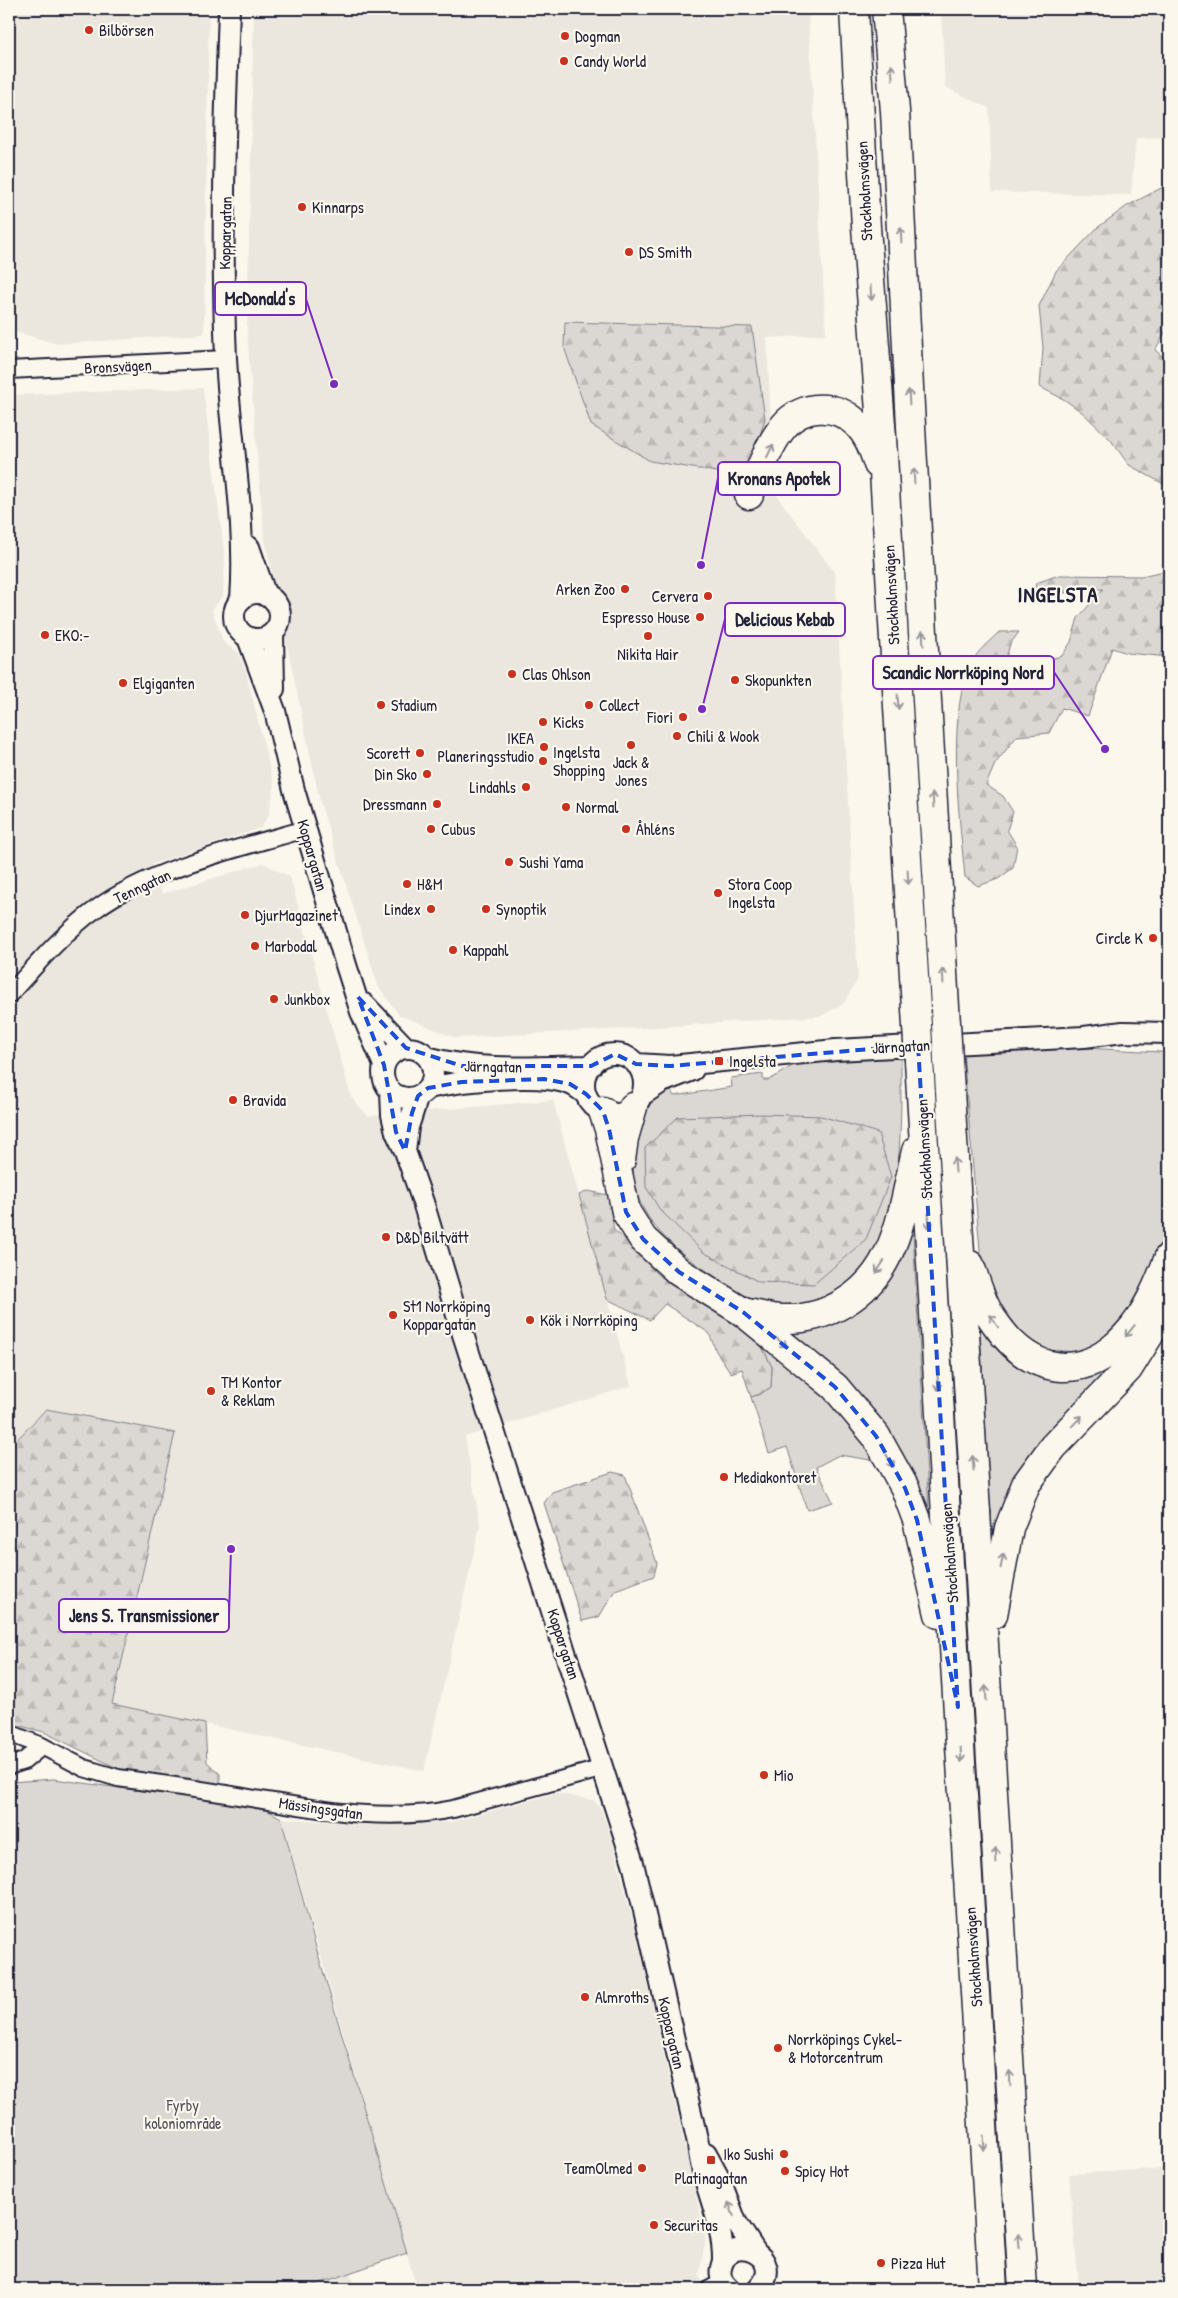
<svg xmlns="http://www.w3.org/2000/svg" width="1178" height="2298" viewBox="0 0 1178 2298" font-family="'Patrick Hand',sans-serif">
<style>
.built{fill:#ebe7df}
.green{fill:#dbd8d3;stroke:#7e7d87}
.forest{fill:url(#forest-firs);stroke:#7e7d87}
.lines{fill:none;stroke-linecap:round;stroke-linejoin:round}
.minor-casing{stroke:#22223b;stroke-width:20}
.tertiary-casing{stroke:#22223b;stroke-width:24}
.trunk-casing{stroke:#22223b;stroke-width:31}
.motorway-casing{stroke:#22223b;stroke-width:31}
.minor{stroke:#fbf7ec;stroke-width:16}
.tertiary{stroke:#fbf7ec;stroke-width:20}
.trunk{stroke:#fbf7ec;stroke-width:28}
.motorway{stroke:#fbf7ec;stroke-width:28}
.motorway-bridge-casing{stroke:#22223b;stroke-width:31;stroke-linecap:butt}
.motorway-bridge{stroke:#fbf7ec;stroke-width:28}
.oneway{stroke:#99979c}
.marked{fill:none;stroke:#1d4ed8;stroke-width:4;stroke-dasharray:10 6;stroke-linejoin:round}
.poi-dot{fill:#c8321e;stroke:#fbf7ec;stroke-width:2}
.labels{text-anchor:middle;stroke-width:4.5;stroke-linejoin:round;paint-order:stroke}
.poi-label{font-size:16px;fill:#22223b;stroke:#fbf7ec;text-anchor:start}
.street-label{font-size:16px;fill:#22223b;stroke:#fbf7ec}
.park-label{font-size:16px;fill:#505061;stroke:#fbf7ec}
.district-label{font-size:21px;font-weight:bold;letter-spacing:1px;fill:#22223b;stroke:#fbf7ec}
.leader{fill:none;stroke:#7b2cbf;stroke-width:2}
.callout-dot{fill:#7b2cbf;stroke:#fbf7ec;stroke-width:2}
.callout{fill:#fbf7ec;stroke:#7b2cbf;stroke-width:2}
.callout-label{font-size:18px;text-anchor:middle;font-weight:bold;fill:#22223b}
</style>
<defs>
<pattern id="forest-firs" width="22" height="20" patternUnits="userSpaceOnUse" patternTransform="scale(1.25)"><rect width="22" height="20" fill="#dbd8d3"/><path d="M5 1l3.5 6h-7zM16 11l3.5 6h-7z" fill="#bcb9b6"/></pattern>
</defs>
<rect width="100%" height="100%" fill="#fbf7ec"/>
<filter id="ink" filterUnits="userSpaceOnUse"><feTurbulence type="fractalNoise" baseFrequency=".02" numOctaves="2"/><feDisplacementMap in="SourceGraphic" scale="10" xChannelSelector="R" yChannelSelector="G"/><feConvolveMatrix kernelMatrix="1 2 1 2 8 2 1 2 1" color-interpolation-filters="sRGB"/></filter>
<g filter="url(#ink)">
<!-- built -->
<path class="built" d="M9,9H209L204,334L58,344L9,330Z
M254,9H808L826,334L767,338L774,492L835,573L858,979L843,1004L821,1016L643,1028L456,1038L399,1015L378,986L320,802L264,535L247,333Z
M941,9H1169V137L1136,138L1131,195L992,192L989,108L945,87Z
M203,388L225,558L223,596L212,610L223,642L239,653L246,672L274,786L269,814L261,828L152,864L162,894L263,863L290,877L351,1097L368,1116L553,1100L631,1386L465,1437L480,1525L424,1771L112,1704L175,1433L46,1409L9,1448V395Z
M556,1793L593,1800L600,1807L611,1836L637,1937L706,2239L699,2275L705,2289H417L281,1818L374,1825L451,1822Z
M1169,2168V2289H1079L1069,2174Z
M350,2273L355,2289H303Z"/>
<!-- green -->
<path class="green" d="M1065,1047L1161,1052L1169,1055V1221L1150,1269L1126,1313L1101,1340L1078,1352L1047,1350L1016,1331L993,1304L981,1261L963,1052Z
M901,1056C901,1109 902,1162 890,1214C880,1258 848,1299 802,1307C797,1308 789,1311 784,1310C756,1309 729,1285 707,1271C678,1252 648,1227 637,1194C631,1177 634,1158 635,1141C638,1113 643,1100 671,1091L674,1096L732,1087L731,1078L763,1074V1080H769L797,1063Z
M911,1199L930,1528L774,1327L829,1321Z
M979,1313L1034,1374L1143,1323L993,1556Z
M757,1337L835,1397L878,1455L871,1460L839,1455L816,1467L833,1502L807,1510L787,1447L769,1453L751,1397L760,1394L771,1387L772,1367Z
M54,1779L215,1801L267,1810L281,1818L317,1951L407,2253L303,2289H9V1782Z"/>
<!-- forest -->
<path class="forest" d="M1169,184V326L1155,350L1169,362V487L1129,465L1110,439L1083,413L1065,400L1040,387L1043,348L1039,306L1056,271L1097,228L1127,206Z
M565,322L752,327L765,419L747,477L650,461L591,425L564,347Z
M1169,570V657L1127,653L1112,648L1088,716L1062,708L1049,733L1017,736L995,764L986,785L1003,796L1013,812L1007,830L1017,846L1013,868L998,879L978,886L965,877C960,823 944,703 975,657C981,648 991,640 999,632H1019L1010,644L1006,658L1035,662L1062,656L1071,642L1078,618L1103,589L1071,591L1058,595L1034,592L1036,583L1059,575L1141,576Z
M761,1114L821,1116L878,1133L891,1177L866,1239L814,1284L759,1282L703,1252L660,1210L646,1187L645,1148L678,1117Z
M588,1191L608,1195L614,1230L627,1241L657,1274L757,1337L772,1367L771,1387L760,1394L751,1397L742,1369L731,1373L716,1351L709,1333L665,1304L650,1320L607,1299L579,1195Z
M46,1409L175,1433L112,1704L205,1724L207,1762L220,1774V1787L125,1772L44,1732L9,1723V1448Z
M612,1472L625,1475L657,1563L654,1576L615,1590L599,1617L582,1621L544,1503L552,1492Z"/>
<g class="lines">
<defs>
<path id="minor" d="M9,370L226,359
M9,995C36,965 63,933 96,909C151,868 240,848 306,829
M9,1733L42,1746
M9,1766L24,1761L42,1746L84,1768L118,1778C162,1784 206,1790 250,1798C318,1809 384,1823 453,1809L604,1768
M710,2289L723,2282"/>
<path id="tertiary" d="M229,9C225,125 221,242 226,358C230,438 247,519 241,600
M249,547L266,596
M234 616a23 23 0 1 1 46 0a23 23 0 1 1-46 0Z
M273,633L274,689
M248,638L275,711L294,790L346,965L361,1012L384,1065
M364,1004L406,1048
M383 1073a25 25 0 1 1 50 0a25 25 0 1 1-50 0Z
M584 1084a30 30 0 1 1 60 0a30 30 0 1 1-60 0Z
M427,1057C480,1072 536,1067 591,1066
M636,1064L670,1066L836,1050L1084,1037L1123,1032L1169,1033
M428,1088C462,1081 538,1072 570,1084C576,1086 581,1091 586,1094
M391,1092L392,1115L396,1132L405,1151L423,1202L460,1325L633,1863L698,2143C701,2184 724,2220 723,2262
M642,1095L662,1082L693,1070
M405,1151L408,1127L418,1096
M706,2153L719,2177L736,2222L755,2251
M729,2289C723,2284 719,2276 721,2268C729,2229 789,2258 758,2289"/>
<path id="trunk" d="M603,1111L609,1129L626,1212L643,1239L679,1272L743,1312L835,1387L876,1436L905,1488L917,1520L939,1614
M621,1160L624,1138L633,1107
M976,1512L1023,2289
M946,1515L993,2289
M993,1615L1009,1528L1026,1484L1053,1447L1128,1369L1166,1308L1169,1297"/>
<path id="motorway" d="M854,9L866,227L882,438L917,1026
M886,9L895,111L912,446L946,1024
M749,495C760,472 768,445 784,426C802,404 836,403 856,423C868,434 873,449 878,464
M948,1059L976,1512
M919,1060L946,1515
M970,1265C977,1285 983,1307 996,1324C1031,1374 1081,1383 1125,1337C1146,1315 1158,1286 1169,1257
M743,1312C755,1314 768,1318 781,1319C826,1321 868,1296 888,1254C903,1222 908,1185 916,1151"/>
</defs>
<!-- minor casing -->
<use href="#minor" class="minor-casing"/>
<!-- tertiary casing -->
<use href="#tertiary" class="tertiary-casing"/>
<!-- trunk casing -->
<use href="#trunk" class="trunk-casing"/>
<!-- motorway casing -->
<use href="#motorway" class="motorway-casing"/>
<!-- minor -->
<use href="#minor" class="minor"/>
<!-- tertiary -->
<use href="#tertiary" class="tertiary"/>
<!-- trunk -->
<use href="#trunk" class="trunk"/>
<!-- motorway -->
<use href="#motorway" class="motorway"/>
<defs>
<path id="motorway-bridge" d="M946,1024L948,1059
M917,1026L919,1060"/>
</defs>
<!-- motorway-bridge casing -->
<use href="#motorway-bridge" class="motorway-bridge-casing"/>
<!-- motorway-bridge -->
<use href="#motorway-bridge" class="motorway-bridge"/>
</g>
<!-- one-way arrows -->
<defs><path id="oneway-shaft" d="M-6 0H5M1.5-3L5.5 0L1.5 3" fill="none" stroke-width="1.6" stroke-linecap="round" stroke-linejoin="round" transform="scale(1.25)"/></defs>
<g class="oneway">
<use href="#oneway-shaft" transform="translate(892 72) rotate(-95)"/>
<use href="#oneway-shaft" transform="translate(901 235) rotate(-93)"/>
<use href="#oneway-shaft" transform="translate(871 293) rotate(85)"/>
<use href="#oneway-shaft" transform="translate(909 397) rotate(-93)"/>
<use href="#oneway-shaft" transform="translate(770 451) rotate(-65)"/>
<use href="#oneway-shaft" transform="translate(914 476) rotate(-93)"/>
<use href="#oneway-shaft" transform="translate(923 638) rotate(-93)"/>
<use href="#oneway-shaft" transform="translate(898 702) rotate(87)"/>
<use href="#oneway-shaft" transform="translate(933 800) rotate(-93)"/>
<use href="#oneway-shaft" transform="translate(908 877) rotate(87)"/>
<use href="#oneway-shaft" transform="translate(943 976) rotate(-93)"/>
<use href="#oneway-shaft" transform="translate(955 1165) rotate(-94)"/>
<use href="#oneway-shaft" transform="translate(929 1221) rotate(87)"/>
<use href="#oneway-shaft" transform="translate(880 1267) rotate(124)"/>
<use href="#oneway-shaft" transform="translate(994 1321) rotate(-123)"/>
<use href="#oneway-shaft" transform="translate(1130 1331) rotate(129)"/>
<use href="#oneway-shaft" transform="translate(781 1342) rotate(39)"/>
<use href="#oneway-shaft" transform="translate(938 1383) rotate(87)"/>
<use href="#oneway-shaft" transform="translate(1077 1421) rotate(-46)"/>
<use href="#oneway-shaft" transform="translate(890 1461) rotate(61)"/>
<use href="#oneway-shaft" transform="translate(973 1463) rotate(-94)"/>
<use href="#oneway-shaft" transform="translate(1002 1561) rotate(-79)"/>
<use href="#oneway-shaft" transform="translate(986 1693) rotate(-93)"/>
<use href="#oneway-shaft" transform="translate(961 1755) rotate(87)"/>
<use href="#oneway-shaft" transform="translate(996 1855) rotate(-93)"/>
<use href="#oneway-shaft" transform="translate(1010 2078) rotate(-93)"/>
<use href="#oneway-shaft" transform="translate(984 2143) rotate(87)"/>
<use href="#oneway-shaft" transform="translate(731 2209) rotate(-111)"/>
<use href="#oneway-shaft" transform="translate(1019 2241) rotate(-95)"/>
</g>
</g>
<!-- marked area -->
<path class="marked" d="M358,997L406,1048L462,1066H591L615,1054L636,1064L670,1066L918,1045L958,1707L917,1520L905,1488L876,1436L835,1387L743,1312L679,1272L643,1239L626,1212L609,1129L603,1111L586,1094L570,1084L544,1079L462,1082L428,1088L418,1096L412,1113L405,1151L396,1132L384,1065Z"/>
<!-- markers -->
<g class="poi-dot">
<circle cx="89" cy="30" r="5"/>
<circle cx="565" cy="36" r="5"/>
<circle cx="564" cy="61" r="5"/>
<circle cx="302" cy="207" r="5"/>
<circle cx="629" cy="252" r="5"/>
<circle cx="625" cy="589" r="5"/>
<circle cx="708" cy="596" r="5"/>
<circle cx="700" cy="617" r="5"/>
<circle cx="45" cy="635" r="5"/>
<circle cx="648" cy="636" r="5"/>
<circle cx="512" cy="674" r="5"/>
<circle cx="735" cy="680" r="5"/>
<circle cx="123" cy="683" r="5"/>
<circle cx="381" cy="705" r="5"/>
<circle cx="589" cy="705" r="5"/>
<circle cx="683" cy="717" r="5"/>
<circle cx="543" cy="722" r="5"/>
<circle cx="677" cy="736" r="5"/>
<circle cx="631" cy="745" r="5"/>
<circle cx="544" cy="747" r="5"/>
<circle cx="420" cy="753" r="5"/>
<circle cx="543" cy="761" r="5"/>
<circle cx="427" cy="774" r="5"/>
<circle cx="526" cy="787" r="5"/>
<circle cx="437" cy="804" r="5"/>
<circle cx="566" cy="807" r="5"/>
<circle cx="431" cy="829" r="5"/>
<circle cx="626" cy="829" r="5"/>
<circle cx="509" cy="862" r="5"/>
<circle cx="407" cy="884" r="5"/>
<circle cx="718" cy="893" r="5"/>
<circle cx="431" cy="909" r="5"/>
<circle cx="486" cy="909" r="5"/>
<circle cx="245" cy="915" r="5"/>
<circle cx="1153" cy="938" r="5"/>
<circle cx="255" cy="946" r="5"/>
<circle cx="453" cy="950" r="5"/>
<circle cx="274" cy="999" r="5"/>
<rect x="714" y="1056" width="10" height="10" rx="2.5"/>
<circle cx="233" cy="1100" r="5"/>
<circle cx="386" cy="1237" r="5"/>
<circle cx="393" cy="1315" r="5"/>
<circle cx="530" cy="1320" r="5"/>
<circle cx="211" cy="1391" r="5"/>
<circle cx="724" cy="1477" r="5"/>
<circle cx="764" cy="1775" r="5"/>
<circle cx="585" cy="1997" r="5"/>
<circle cx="778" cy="2048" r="5"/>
<circle cx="784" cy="2154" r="5"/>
<rect x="706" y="2155" width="10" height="10" rx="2.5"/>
<circle cx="642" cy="2168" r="5"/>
<circle cx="785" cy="2171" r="5"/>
<circle cx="654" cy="2225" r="5"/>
<circle cx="881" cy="2263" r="5"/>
</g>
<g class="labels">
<!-- poi labels -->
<g class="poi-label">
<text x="99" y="36">Bilbörsen</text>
<text x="575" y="42">Dogman</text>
<text x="574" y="67">Candy World</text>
<text x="312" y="213">Kinnarps</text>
<text x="639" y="258">DS Smith</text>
<text x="615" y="595" text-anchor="end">Arken Zoo</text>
<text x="698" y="602" text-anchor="end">Cervera</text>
<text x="690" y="623" text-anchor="end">Espresso House</text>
<text x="55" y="641">EKO:-</text>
<text x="648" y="660" text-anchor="middle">Nikita Hair</text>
<text x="522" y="680">Clas Ohlson</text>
<text x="745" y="686">Skopunkten</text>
<text x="133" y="689">Elgiganten</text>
<text x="391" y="711">Stadium</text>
<text x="599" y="711">Collect</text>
<text x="673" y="723" text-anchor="end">Fiori</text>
<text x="553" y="728">Kicks</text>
<text x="687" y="742">Chili &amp; Wook</text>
<text x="534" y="744" text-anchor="end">IKEA<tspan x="534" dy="18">Planeringsstudio</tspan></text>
<text x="553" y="758">Ingelsta<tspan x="553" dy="18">Shopping</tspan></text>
<text x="410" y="759" text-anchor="end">Scorett</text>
<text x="631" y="768" text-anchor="middle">Jack &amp;<tspan x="631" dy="18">Jones</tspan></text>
<text x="417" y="780" text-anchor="end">Din Sko</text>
<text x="516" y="793" text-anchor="end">Lindahls</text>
<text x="427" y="810" text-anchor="end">Dressmann</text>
<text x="576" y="813">Normal</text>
<text x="441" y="835">Cubus</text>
<text x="636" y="835">Åhléns</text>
<text x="519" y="868">Sushi Yama</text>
<text x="417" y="890">H&amp;M</text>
<text x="728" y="890">Stora Coop<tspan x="728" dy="18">Ingelsta</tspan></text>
<text x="421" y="915" text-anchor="end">Lindex</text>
<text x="496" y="915">Synoptik</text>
<text x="255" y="921">DjurMagazinet</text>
<text x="1143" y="944" text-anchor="end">Circle K</text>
<text x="265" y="952">Marbodal</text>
<text x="463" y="956">Kappahl</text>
<text x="284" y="1005">Junkbox</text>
<text x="729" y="1067">Ingelsta</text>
<text x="243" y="1106">Bravida</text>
<text x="396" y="1243">D&amp;D Biltvätt</text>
<text x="403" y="1312">St1 Norrköping<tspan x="403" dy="18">Koppargatan</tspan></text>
<text x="540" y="1326">Kök i Norrköping</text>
<text x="221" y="1388">TM Kontor<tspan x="221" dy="18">&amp; Reklam</tspan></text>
<text x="734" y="1483">Mediakontoret</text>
<text x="774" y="1781">Mio</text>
<text x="595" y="2003">Almroths</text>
<text x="788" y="2045">Norrköpings Cykel-<tspan x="788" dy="18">&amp; Motorcentrum</tspan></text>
<text x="774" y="2160" text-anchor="end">Iko Sushi</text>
<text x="632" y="2174" text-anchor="end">TeamOlmed</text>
<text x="795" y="2177">Spicy Hot</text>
<text x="711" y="2184" text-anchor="middle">Platinagatan</text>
<text x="664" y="2231">Securitas</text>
<text x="891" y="2269">Pizza Hut</text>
</g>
<!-- street labels -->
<g class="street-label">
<text transform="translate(864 191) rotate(-93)" y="6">Stockholmsvägen</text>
<text transform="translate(225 233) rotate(-89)" y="6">Koppargatan</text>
<text transform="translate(118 366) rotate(-3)" y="6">Bronsvägen</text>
<text transform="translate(891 595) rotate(-93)" y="6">Stockholmsvägen</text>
<text transform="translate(313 855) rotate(74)" y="6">Koppargatan</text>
<text transform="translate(142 886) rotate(-25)" y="6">Tenngatan</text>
<text transform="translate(901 1046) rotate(-3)" y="6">Järngatan</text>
<text transform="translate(493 1066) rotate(1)" y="6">Järngatan</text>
<text transform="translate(924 1149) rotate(-93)" y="6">Stockholmsvägen</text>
<text transform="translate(949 1553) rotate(-94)" y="6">Stockholmsvägen</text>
<text transform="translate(564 1644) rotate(72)" y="6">Koppargatan</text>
<text transform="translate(321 1808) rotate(8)" y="6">Mässingsgatan</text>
<text transform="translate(973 1957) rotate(-94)" y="6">Stockholmsvägen</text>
<text transform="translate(672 2033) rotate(77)" y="6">Koppargatan</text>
</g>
<!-- park labels -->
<g class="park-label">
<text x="183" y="2111">Fyrby<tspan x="183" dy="18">koloniområde</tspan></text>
</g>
<!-- district labels -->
<g class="district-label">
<text x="1058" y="602">INGELSTA</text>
</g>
</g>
<!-- callouts -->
<path class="leader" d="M334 384L306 299M701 565L718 478M702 709L725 619M1105 749L1054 672M231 1549L229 1616"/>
<g class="callout-dot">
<circle cx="334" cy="384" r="5"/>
<circle cx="701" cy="565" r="5"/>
<circle cx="702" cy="709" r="5"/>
<circle cx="1105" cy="749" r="5"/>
<circle cx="231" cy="1549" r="5"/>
</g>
<g class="callout">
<rect x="215" y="282" width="91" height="33" rx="5"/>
<rect x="718" y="462" width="122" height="33" rx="5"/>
<rect x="725" y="603" width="120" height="33" rx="5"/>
<rect x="873" y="656" width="181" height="33" rx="5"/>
<rect x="59" y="1599" width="170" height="33" rx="5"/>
</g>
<g class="callout-label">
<text x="260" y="305">McDonald's</text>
<text x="779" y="485">Kronans Apotek</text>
<text x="785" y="626">Delicious Kebab</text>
<text x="963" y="679">Scandic Norrköping Nord</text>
<text x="144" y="1622">Jens S. Transmissioner</text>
</g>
<!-- margin -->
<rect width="1178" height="2298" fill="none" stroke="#fbf7ec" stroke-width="30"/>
<rect x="15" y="15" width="1148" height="2268" fill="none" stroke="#22223b" stroke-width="2" filter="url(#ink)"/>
</svg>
